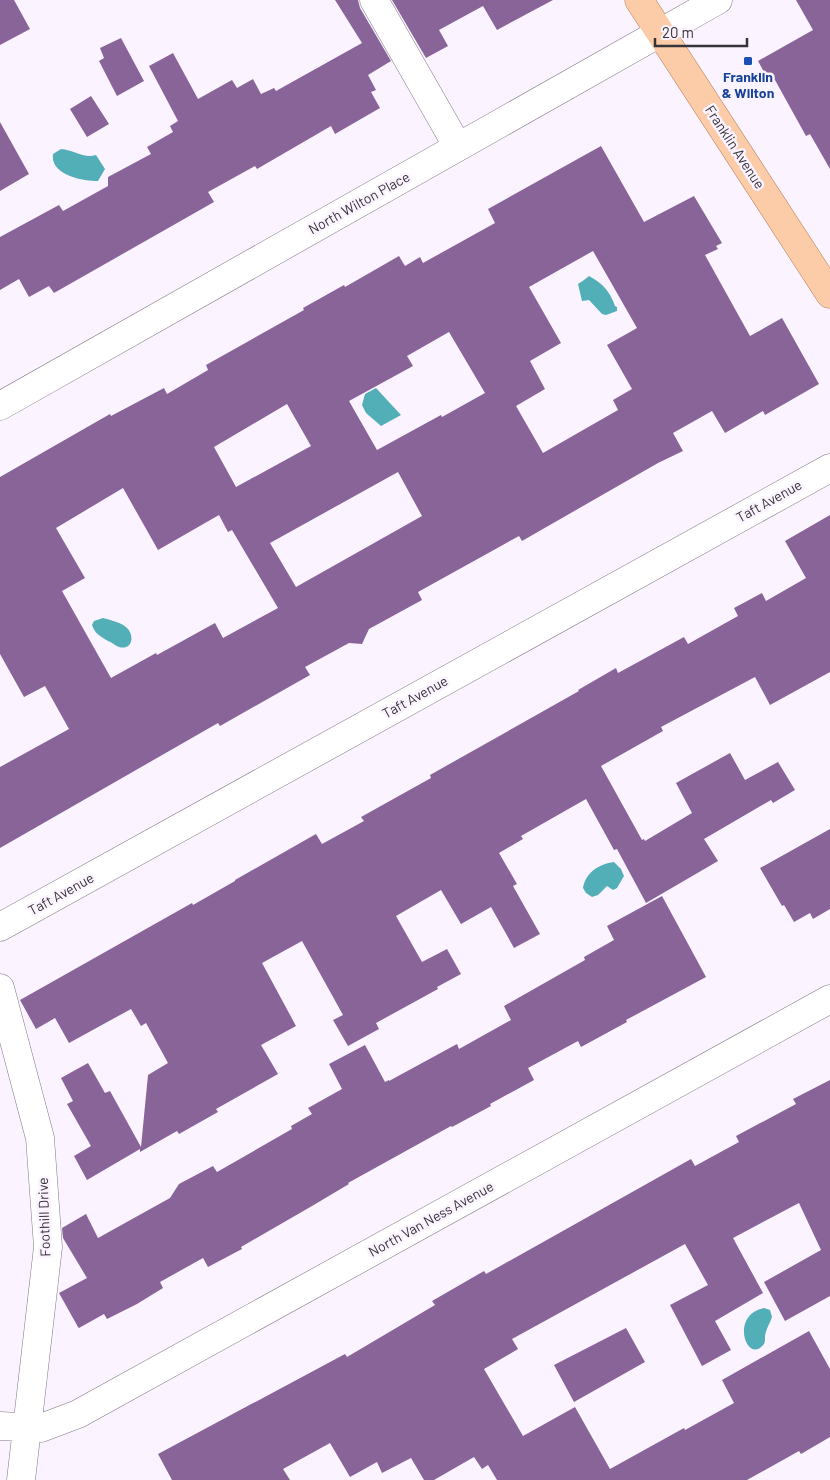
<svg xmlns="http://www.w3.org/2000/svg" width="830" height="1480" viewBox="0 0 830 1480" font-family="Barlow,sans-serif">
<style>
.water{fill:#52afb7}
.building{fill:#886498;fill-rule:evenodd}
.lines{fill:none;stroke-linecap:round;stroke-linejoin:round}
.minor-casing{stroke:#807984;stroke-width:29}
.major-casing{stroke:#b5805a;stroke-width:29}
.minor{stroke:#fff;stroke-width:28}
.major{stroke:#fccba7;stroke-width:28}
.transit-dot{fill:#1a4fb4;stroke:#fbf3ff;stroke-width:2}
.labels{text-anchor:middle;stroke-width:5;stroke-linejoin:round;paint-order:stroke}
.transit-label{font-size:14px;font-weight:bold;fill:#164399;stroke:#fbf3ff}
.street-label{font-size:14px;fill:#363438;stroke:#fbf3ff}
</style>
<rect width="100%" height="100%" fill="#fbf3ff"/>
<!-- water -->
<path class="water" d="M61,149C74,150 84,159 96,155L105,169L98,181C83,181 50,175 53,154Z
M589,276C602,283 610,291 615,306L617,307V311L606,315L602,314L589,300L582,301L578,284L584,280Z
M376,388L401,415L381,426L366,413L362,405L365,394Z
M103,618C110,620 120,622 126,627C135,634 133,651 119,647C115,646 112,642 108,641C100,636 95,634 92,625L94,621Z
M614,862L621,869L624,876L617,888L613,890L607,886L598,895L592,897L586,893L583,888C586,872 599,864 614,862Z
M764,1308L770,1310L772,1317C770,1323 767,1327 766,1332C764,1336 766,1340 764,1344C747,1366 729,1315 764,1308Z"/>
<!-- building -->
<path class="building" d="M0,0H14L30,29L0,45Z
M335,0H358L360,8L391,61L368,75L376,90L371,92L380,108L335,134L331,126L257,169L255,166L208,192L214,202L54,293L49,286L29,297L19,279L0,290V237L59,205L63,211L108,186V177L151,154L147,147L173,132L170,126L178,121L149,66L173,53L198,99L232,80L237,88L253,79L261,94L274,88L276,91L362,43Z
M392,0H553L497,30L483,6L439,30L448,46L426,58Z
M796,0H830V169L810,134L806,136L775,80L770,83L758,61L813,30Z
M121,38L144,81L117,96L99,61L104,58L100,48Z
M91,96L109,124L87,137L70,109Z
M0,122L29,174L0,191Z
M601,146L644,222L694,196L722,243L716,246L718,249L705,255L750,336L782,318L819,384L765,415L763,411L725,433L712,411L673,433L683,451L658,463L522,541L519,536L418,592L422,600L369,629L362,644L349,643L305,667L310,675L220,726L218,723L0,848V767L69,729L45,686L24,697L0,654V477L110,414L111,416L164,388L167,394L208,370L206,365L304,310L303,308L344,285L345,287L399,256L405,266L420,257L423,263L495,223L488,209ZM593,251L637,328L607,345L632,389L613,400L618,410L543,453L516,406L545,389L530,361L561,343L529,287ZM449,332L485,393L442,417L441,415L377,450L349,401L413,366L407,356ZM287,404L311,446L236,487L214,447ZM398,472L422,516L296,587L270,543ZM123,488L158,550L219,515L228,532L232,530L278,608L223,638L215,623L157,655L156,653L111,678L62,591L85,578L56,528Z
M830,515V672L770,705L755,677L661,727L663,731L601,766L642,840L644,839L645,841L692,813L676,783L730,753L745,780L778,762L795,790L773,803L771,800L704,839L718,861L646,903L617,849L614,850L586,799L521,836L523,839L499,853L517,884L513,886L540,934L514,948L491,907L461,924L441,890L396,916L422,962L447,949L461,974L437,987L438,989L376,1023L379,1029L348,1046L333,1020L343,1015L302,941L262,963L296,1026L261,1045L278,1074L216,1109L218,1112L179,1134L177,1131L140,1152V1149L87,1180L74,1156L91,1146L67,1104L73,1101L61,1078L88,1063L105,1093L110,1091L141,1147L148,1075L168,1063L146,1023L141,1026L131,1009L69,1043L55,1018L36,1029L20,1000L192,903L193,905L235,881V880L316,834L322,844L364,821L361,817L431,778L430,775L579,691L578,690L616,668L618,673L684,637L688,644L738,616L734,608L762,593L766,601L806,578L785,541Z
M830,829V909L813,919L810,913L794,922L784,905L782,906L760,868Z
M662,896L706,977L626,1020L627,1022L581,1047L578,1041L528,1068L534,1080L490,1104L491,1106L452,1127L451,1126L348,1183L349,1184L312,1206L241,1247L242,1249L208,1267L203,1258L160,1282L163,1288L137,1304L107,1319L104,1314L79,1328L78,1327L59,1293L87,1278L63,1238L62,1228L86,1214L98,1238L170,1198L179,1184L213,1166L217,1172L292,1129L291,1126L312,1114L308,1108L342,1089L329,1064L365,1045L385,1082L389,1080V1081L457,1044L459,1049L511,1020L504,1006L585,960L584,957L614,940L607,926Z
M830,1080V1296L785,1321L764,1282L821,1250L799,1203L733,1238L763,1293L715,1321L731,1350L702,1366L670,1305L708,1285L685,1244L512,1339L518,1349L484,1369L523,1436L575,1407L610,1469L684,1428L685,1430L734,1403L722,1380L809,1331L830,1369V1437L801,1454L799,1451L747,1480H497L488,1465L482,1469L474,1457L434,1480H424L411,1458L382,1473L377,1462L350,1477L330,1443L283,1469L290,1480H172L158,1454L345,1354L347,1357L435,1305L432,1301L484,1271L486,1274L691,1159L695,1166L739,1142L736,1136L796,1104L793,1099Z
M626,1328L645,1362L574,1402L554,1365Z"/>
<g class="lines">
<defs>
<path id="minor" d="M374,0L458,147
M0,406L718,0
M0,927L830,468
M0,988L40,1138L48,1247L21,1480
M0,1426L41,1428L78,1414L830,999"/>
<path id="major" d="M639,0L830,294"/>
</defs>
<!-- minor casing -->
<use href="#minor" class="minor-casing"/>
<!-- major casing -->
<use href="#major" class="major-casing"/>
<!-- minor -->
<use href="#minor" class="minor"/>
<!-- major -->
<use href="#major" class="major"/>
</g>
<!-- markers -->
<rect class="transit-dot" x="743" y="56" width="10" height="10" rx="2.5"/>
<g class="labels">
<!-- transit labels -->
<g class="transit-label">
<text x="748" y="82">Franklin<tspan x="748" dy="16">&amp; Wilton</tspan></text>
</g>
<!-- street labels -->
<g class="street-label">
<text transform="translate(735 147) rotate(57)" y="5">Franklin Avenue</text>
<text transform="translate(359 203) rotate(-29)" y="5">North Wilton Place</text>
<text transform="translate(769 501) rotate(-29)" y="5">Taft Avenue</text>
<text transform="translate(415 697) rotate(-29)" y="5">Taft Avenue</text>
<text transform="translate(61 894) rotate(-29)" y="5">Taft Avenue</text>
<text transform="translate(44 1217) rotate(-92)" y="5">Foothill Drive</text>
<text transform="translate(431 1219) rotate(-29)" y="5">North Van Ness Avenue</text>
</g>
</g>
<!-- scale -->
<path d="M655 38v8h92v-8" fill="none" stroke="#363438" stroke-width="2.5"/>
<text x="662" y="38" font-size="15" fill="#363438" stroke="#fbf3ff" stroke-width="4" paint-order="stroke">20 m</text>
</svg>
